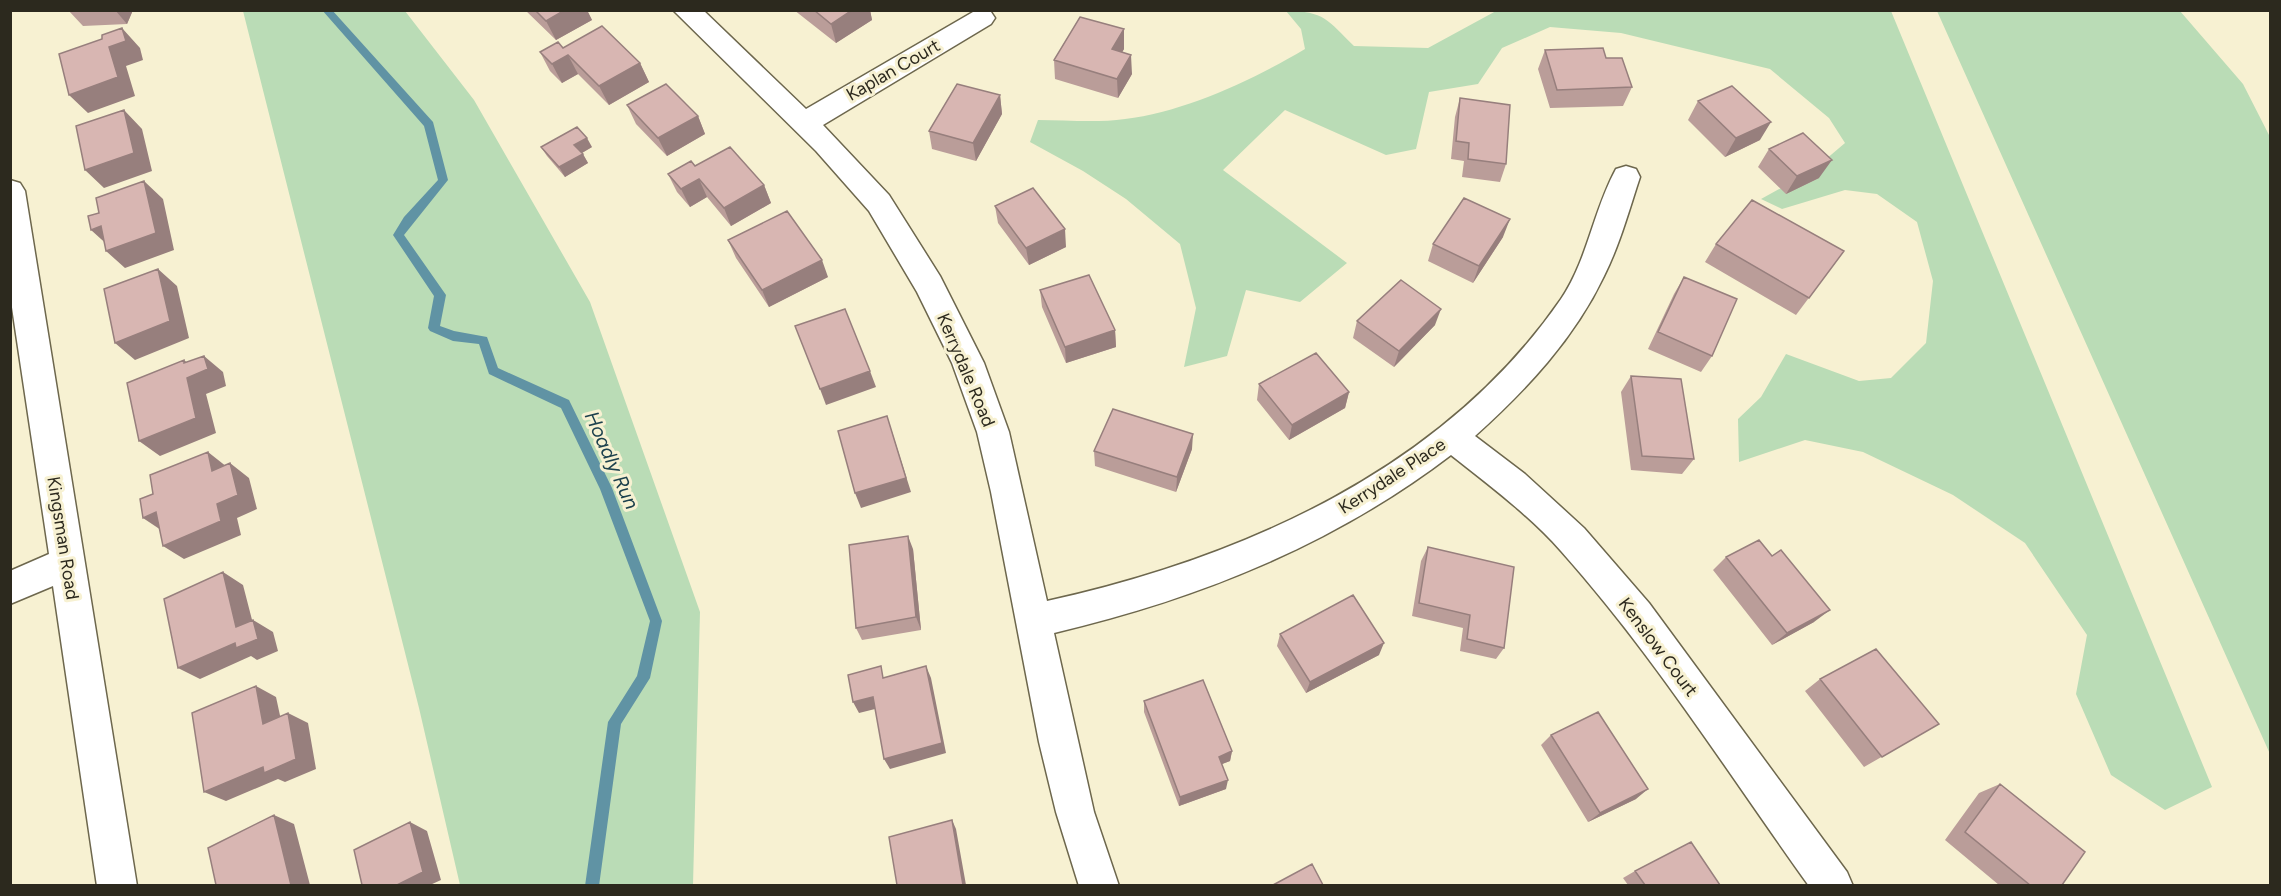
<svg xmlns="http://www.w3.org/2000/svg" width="2281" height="896" viewBox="0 0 2281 896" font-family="Figtree,sans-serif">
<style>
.green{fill:#badcb6}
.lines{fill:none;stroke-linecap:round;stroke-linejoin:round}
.stream{fill:#6093a4;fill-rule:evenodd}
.street-casing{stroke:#6d674d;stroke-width:3}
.street{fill:#fff;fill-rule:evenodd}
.wall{fill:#ba9d99}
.shaded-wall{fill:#977f7d}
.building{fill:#d8b6b2;stroke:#977f7d;stroke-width:1.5}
.labels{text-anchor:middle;stroke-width:6;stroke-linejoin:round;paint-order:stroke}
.street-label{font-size:18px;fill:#2c291e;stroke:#f7f1d2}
.water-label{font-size:20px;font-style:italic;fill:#1d414d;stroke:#f7f1d2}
</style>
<rect width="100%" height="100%" fill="#f7f1d2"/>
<!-- green -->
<path class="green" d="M243,11H405L474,100L590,302L700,612L693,885H460L419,708Z
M1286,11C1325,11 1327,20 1354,46L1428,48L1496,11H1891L2212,787L2165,810L2111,775L2076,694L2087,635L2025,543L1953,495L1863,452L1805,440L1739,462L1738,419L1761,397L1786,354L1859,381L1891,378L1926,343L1933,281L1917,222L1877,194L1845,190L1782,209L1761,199L1812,171L1845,143L1829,118L1770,69L1621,33L1550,27L1502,48L1478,84L1429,92L1416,149L1386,155L1285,110L1223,170L1347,263L1300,302L1246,290L1227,356L1184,367L1196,308L1180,244L1126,199L1083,171L1030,142L1038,120C1066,120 1097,123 1125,119C1185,112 1253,80 1305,49L1301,29Z
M1937,11H2180L2243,84L2270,137V754Z"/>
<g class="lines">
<!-- stream -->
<path class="stream" d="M322,10H332L433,122L448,180L404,235L446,295L440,326L454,331L487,337L498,368L569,400L612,488L662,621L650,678L621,724L599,886H585L608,722L637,676L650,621L600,489L561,408L489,374L479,344L453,341L430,331L428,328L434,296L393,235L404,217L438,180L424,126Z"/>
<defs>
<path id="street" d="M673,10H703L806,109L973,12H991L995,18L991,24L823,125L889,195L940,276L984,363L1009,432L1047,601C1243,558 1444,469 1561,299C1588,259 1593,211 1616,169L1626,166L1636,169L1640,177C1629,210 1620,244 1604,276C1574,339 1527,389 1475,436L1525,474L1584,528L1649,603L1847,872L1853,886H1809C1728,773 1653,654 1561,551C1529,515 1489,485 1451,455C1333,545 1198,599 1054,633L1094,812L1119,886H1079L1056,812L1039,742L991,492L977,432L952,363L917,292L869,211L816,151Z
M10,180L20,183L25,191L137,886H97L53,586L10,604V571L49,554L10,294Z"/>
</defs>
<!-- street casing -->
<use href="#street" class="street-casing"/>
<!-- street -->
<use href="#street" class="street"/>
</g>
<!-- wall -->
<path class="wall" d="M68,10H133L127,24L83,26Z
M525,10H587L592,20L556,40Z
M794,10H870L872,20L836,43Z
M1124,29V49L1122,52L1132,74L1118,98L1055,79L1054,60Z
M563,48L640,63L649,82L609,105L578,74L562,83L550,71L540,52Z
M1545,50L1606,58L1632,87L1623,106L1550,108L1538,69Z
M1000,95L1002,114L976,161L932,149L929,131Z
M1460,98L1506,164L1500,182L1462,177L1464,161L1451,159L1455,117Z
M1698,101L1760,140L1725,157L1688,120Z
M627,105L698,116L705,134L667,156L636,124Z
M541,147H592L582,153L588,163L565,177L547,156Z
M1769,149L1819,178L1786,194L1758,167Z
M695,166L764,185L771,203L731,226L707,197L690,207L677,192L668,174Z
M995,206L1066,247L1029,265L998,223Z
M1503,237L1473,283L1428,261L1433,244Z
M728,240L828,277L769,307L736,258Z
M1716,244L1844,251L1796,315L1705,262Z
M1684,277L1712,356L1701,372L1648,349L1674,294Z
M1040,290L1115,330L1116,347L1066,363L1042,307Z
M1357,321L1435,325L1394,367L1353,338Z
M1631,376L1694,459L1682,474L1631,470L1621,392Z
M1259,384L1349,392L1345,408L1289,440L1257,400Z
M1192,449L1176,492L1095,466L1094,451Z
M1428,547L1504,648L1496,659L1460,651L1463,628L1412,616L1421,561Z
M913,549L921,630L862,640L856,628Z
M1726,557L1814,622L1772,645L1713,570Z
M1280,634L1379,655L1306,693L1277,646Z
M1820,679L1939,724L1864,767L1805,691Z
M1144,701L1232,751L1230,761L1222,764L1226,789L1179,806L1144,712Z
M1551,735L1636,799L1588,822L1541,745Z
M2000,784L2062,885H1999L1945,840L1979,793Z
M1635,871L1720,885H1628L1623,878Z"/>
<!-- shaded-wall -->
<path class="shaded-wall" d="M115,10H133L127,24Z
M565,10H587L592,20L556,40L546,21Z
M852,10H870L872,20L836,43L831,24Z
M122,28L140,48L143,60L126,66L135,96L88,113L69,95L109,47Z
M1124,29V49L1113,68L1112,49Z
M568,55L578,74L562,83L552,64Z
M1131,55L1132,74L1118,98L1117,79Z
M640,63L649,82L609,105L599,86Z
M1000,95L1002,114L976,161L973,143Z
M124,110L142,129L152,171L104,188L85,170Z
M698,116L705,134L667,156L658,138Z
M1771,122L1760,140L1725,157L1736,138Z
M587,138L592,147L580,154L574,145Z
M583,154L588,163L565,177L559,167Z
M1832,160L1819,178L1786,194L1797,176Z
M699,179L707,197L690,207L681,189Z
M144,181L163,199L174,250L125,268L106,251Z
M764,185L771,203L731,226L724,208Z
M1510,219L1503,237L1473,283L1479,266Z
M101,226L111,248L91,230Z
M1065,229L1066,247L1029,265L1026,248Z
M822,260L828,277L769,307L762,290Z
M158,269L177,286L189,338L135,360L115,343Z
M1441,309L1435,325L1394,367L1399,351Z
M1115,330L1116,347L1066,363L1065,347Z
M204,356L223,372L226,386L206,394L216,433L160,456L139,441L184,363V360L199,373Z
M870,371L876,387L826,405L820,389Z
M1349,392L1345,408L1289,440L1292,425Z
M887,416L911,492L861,508L855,493Z
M1193,434L1192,449L1176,492L1177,477Z
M208,452L227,467L212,471Z
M230,463L249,478L257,509L237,518L241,535L184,559L163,546L217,504Z
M156,512L164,532L143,518Z
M908,536L913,549L921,630L916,617Z
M223,572L243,585L257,639L253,620L273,632L278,651L257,660L251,656L200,679L178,668L236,627Z
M1830,610L1814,622L1772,645L1787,633Z
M1384,643L1379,655L1306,693L1310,682Z
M926,666L931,678L946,753L890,769L884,759Z
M256,686L276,697L284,734L263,724Z
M873,697L879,708L859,713L853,702Z
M288,713L308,723L316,769L285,782L278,779L226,801L204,792Z
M1232,751L1230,761L1217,766L1219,757Z
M1228,780L1226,789L1179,806L1180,797Z
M1648,789L1636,799L1588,822L1600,813Z
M274,815L294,824L310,885H291Z
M952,820L956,829L966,885H963Z
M410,822L427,831L441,880L430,885H397Z"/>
<!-- building -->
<path class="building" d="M535,10H565L546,21Z
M814,10H852L831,24Z
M1080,17L1124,29L1112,49L1131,55L1117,79L1054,60Z
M602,26L640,63L599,86L568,55L552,64L540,52L558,42L563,48Z
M122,28L126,41L109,47L118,77L69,95L59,54L102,39V35Z
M1603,48L1606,58H1622L1632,87L1557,90L1545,50Z
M666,84L698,116L658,138L627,105Z
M957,84L1000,95L973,143L929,131Z
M1732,86L1771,122L1736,138L1698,101Z
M1460,98L1510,105L1506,164L1468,159L1469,143L1456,141Z
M124,110L134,153L85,170L76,126Z
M577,127L587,138L574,145L583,154L559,167L541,147Z
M1803,133L1832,160L1797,176L1769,149Z
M730,147L764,185L724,208L699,179L681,189L668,174L691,161L695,166Z
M144,181L156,233L106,251L101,226L91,230L88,216L99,213L96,198Z
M1033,188L1065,229L1026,248L995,206Z
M1464,198L1510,219L1479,266L1433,244Z
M1752,200L1844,251L1809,298L1716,244Z
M787,211L822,260L762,290L728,240Z
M158,269L170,321L115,343L104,289Z
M1089,275L1115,330L1065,347L1040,290Z
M1684,277L1737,299L1712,356L1658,332Z
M1401,280L1441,309L1399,351L1357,321Z
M845,309L870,371L820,389L795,326Z
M1316,353L1349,392L1292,425L1259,384Z
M204,356L208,369L187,378L196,418L139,441L127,383L184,360V363Z
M1631,376L1681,379L1694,459L1642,456Z
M1113,409L1193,434L1177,477L1094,451Z
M887,416L906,478L855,493L838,431Z
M208,452L212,471L230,463L238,495L217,504L221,521L163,546L156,512L143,518L140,499L153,494L150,475Z
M908,536L916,617L856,628L849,545Z
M1759,540L1772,556L1781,550L1830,610L1787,633L1726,557Z
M1428,547L1514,567L1504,648L1467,639L1470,615L1419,603Z
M223,572L236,627L253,620L258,639L236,648L235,643L178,668L164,599Z
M1353,595L1384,643L1310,682L1280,634Z
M1876,649L1939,724L1882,757L1820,679Z
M881,666L883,678L926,666L942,743L884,759L873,697L853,702L848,675Z
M1203,680L1232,751L1219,757L1228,780L1180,797L1144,701Z
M256,686L263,724L288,713L296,759L264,773L263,767L204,792L192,713Z
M1598,712L1648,789L1600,813L1551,735Z
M2000,784L2085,852L2062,885H2030L1965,832Z
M274,815L291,885H216L208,848Z
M952,820L963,885H897L889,837Z
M410,822L423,872L397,885H362L354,850Z
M1691,842L1720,885H1645L1635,871Z
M1312,864L1323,885H1273Z"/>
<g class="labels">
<!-- street labels -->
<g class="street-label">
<text transform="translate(893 70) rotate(-30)" y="6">Kaplan Court</text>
<text transform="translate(966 370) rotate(67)" y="6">Kerrydale Road</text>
<text transform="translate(1392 476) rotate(-33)" y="6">Kerrydale Place</text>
<text transform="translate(63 538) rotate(81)" y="6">Kingsman Road</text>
<text transform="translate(1658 647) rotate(53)" y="6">Kenslow Court</text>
</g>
<!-- water labels -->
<g class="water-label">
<text transform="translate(612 460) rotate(66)" y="7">Hoadly Run</text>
</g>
</g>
<!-- border -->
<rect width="2281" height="896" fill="none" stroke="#2c291e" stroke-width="24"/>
</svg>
